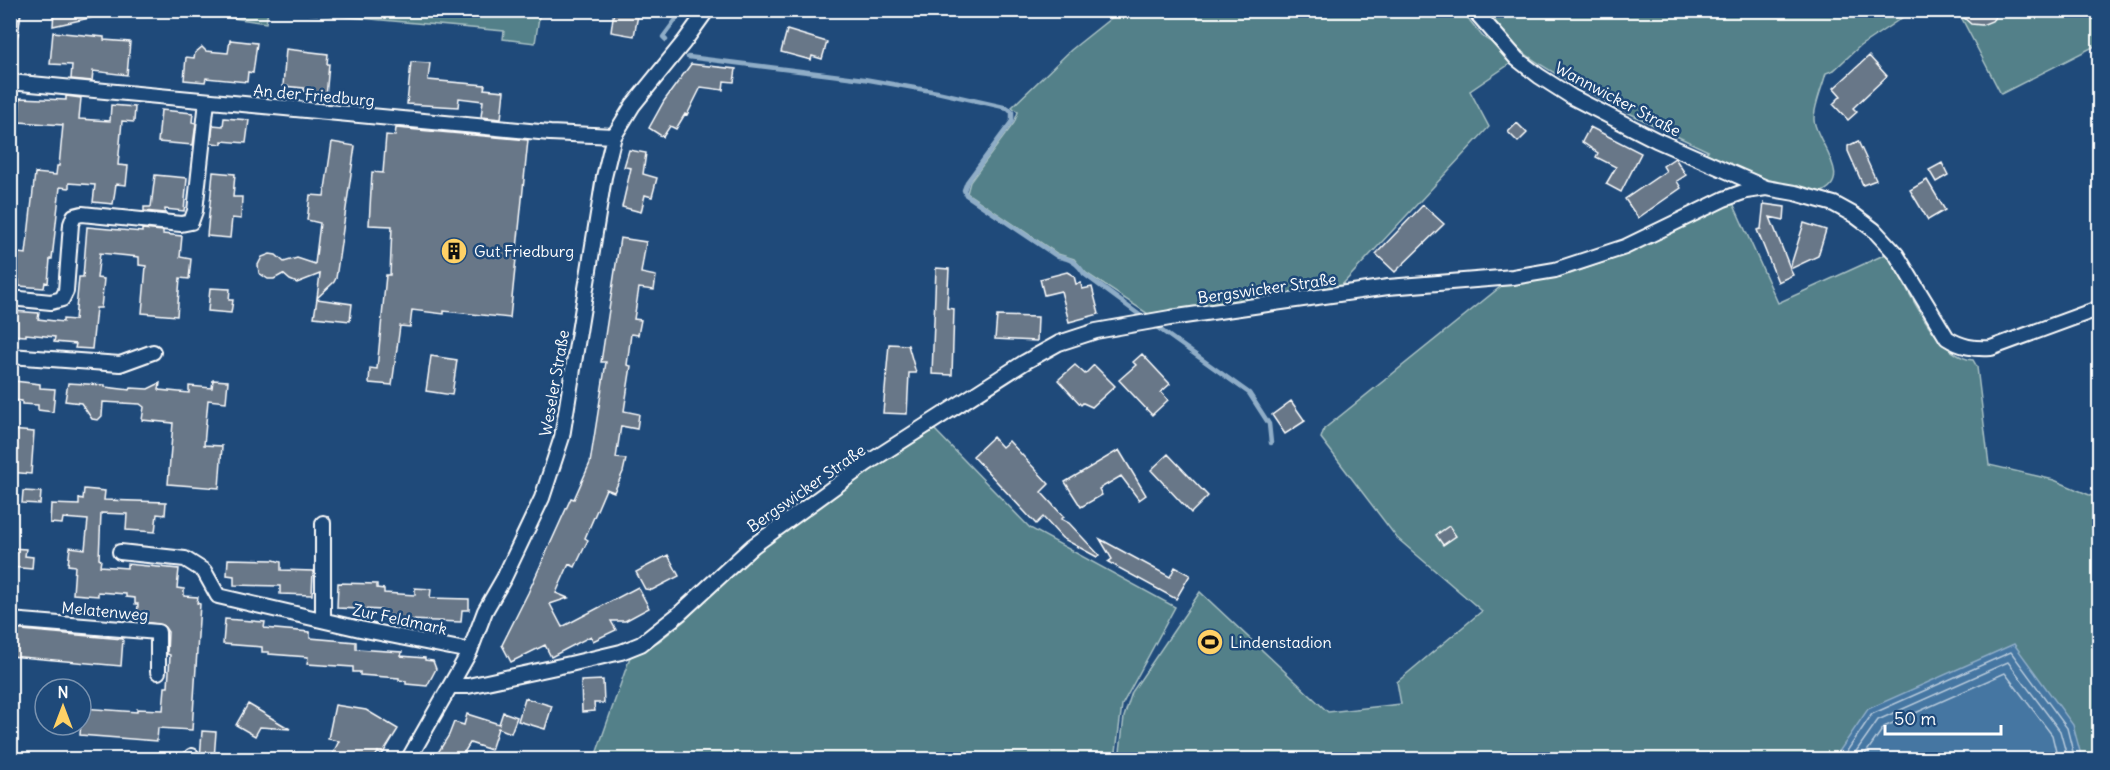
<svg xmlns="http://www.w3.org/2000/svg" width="2110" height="770" viewBox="0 0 2110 770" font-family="Delius,sans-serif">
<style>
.green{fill:#528089;stroke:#a8c0c4;stroke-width:1.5}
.water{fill:#4576a2;stroke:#8fadc7;stroke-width:1.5}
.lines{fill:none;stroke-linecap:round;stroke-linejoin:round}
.shore{stroke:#b5c8da;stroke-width:1.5}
.stream{stroke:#8fadc7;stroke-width:4.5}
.building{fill:#687788;stroke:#fff;stroke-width:1.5}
.street-casing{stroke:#fff;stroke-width:18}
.street{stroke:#1f4a7a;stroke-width:14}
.labels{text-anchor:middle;stroke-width:5;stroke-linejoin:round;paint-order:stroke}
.street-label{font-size:16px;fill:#fff;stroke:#1f4a7a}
.poi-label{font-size:16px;fill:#fff;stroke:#1f4a7a;text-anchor:start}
</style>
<rect width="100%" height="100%" fill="#1f4a7a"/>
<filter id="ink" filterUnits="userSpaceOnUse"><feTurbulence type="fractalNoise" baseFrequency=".0167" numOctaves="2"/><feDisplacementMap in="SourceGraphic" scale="12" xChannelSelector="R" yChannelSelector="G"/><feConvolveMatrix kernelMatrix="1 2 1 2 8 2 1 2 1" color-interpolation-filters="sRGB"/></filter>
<g filter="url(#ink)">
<!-- green -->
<path class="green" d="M1492,10L1912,11L1860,46L1834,70L1826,73C1823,85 1814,106 1814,119C1814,140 1857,180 1819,193L1770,180H1759L1701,156L1708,151C1670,133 1633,116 1596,96C1555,74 1515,53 1485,16Z
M186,11H268L266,23Z
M282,11L540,10V11L535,43L503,39L504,31Z
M1120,11H1462L1483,37L1517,59L1470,91L1489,127L1340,287L1148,314L1086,273L1074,259L1058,254L967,193L970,182L1014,123L1018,112L1012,107L1071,50Z
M1958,11H2099V44L2001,94Z
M1733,203L1778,303L1886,254L1891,259C1907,287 1936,357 1973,360L1977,367L1989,465L2054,480L2099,499V759L1119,760L1124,717L1132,692L1200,592L1328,712L1401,704L1397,682L1482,611L1397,538L1321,438L1324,429L1504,284L1570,274L1616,258Z
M934,429L1030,528L1175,607L1122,705L1115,759L594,760L630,657L659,641L683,622L749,557L869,469Z"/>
<!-- water -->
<path class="water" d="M2014,644L2073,725L2082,759H1834L1868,709Z"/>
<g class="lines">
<!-- shore -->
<path class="shore" d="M1841,760L1872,714L2011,652L2067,728L2075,760
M1850,760L1878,720L2008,662L2060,731L2068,760
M1861,760L1884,727L2005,673L2052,735L2058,760"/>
<!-- stream -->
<path class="stream" d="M666,40L663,37L683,10
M688,57L864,79L937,92L1008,108L1012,112V121L967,182L964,190L966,195L1058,257C1070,258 1078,263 1084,274L1141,316
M1158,328L1249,393L1269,424L1271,443"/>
</g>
<!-- building -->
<path class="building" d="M54,10H98L99,16L53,26Z
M614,10H639L634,36L611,32Z
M1955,10H2001L1992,21L1982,25L1971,24Z
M787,30L827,42L822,59L812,56L811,60L781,52Z
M53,32L104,37V40L130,42L127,75L93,71L92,81L71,79L72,65L50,64Z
M230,40L257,43L253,73L248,72L247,82L206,78L205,82L184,80L186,57L194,58L195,53L202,47L206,51L228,53Z
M286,49L328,54L327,64H329L326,97L307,95L308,92H304V88L283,86Z
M1869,56L1887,76L1853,108L1857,112L1848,120L1833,104L1841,96L1834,88Z
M411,62L430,63L428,80L485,85L484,89L504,91L501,119L481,117L483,101L459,98L458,107L407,104Z
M691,64L736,69L734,82L724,81L723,90L701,87L687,115L685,114L676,129L670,126L663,137L649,128L664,101Z
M66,96L81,98L79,119L110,121L111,105L135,107L134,122L122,121L118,165L128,166L126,185L116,184L113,204L93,202L95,185L69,183V188L60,187L52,259H50L48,283L45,282L44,288L19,286V280H16L18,253L26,254L35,173L56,175L57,166H59L63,125L19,122L20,98L66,100Z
M161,110L193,113L192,122L196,123L193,145L158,142Z
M224,118L249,120L246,143L222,141V144L211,143L213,125L223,126Z
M1517,123L1527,133L1518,142L1508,132Z
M1590,127L1641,153L1621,192L1606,184L1616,167L1596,157L1598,153L1582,142Z
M396,128L528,140L510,318L444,311V314L412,310L410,327L400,326L392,385L369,383L370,368L377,369L386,275H390L392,226L369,225L372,172L383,173L386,135L395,136Z
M1858,141L1876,180L1863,185L1848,151V146Z
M332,142L355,146L336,278L334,282L317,298L320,274L297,283L290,280L283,274L274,279H268L259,273L258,265L262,257L270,254L276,255L284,262L297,258L315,264L320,223L307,220L308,213L310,195L324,196Z
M629,150L646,153L643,174L657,178L652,197L645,195L641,212L622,207L631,168L624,167Z
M1675,158L1686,175L1677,181L1681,188L1638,218L1625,199L1666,171L1663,166Z
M1942,163L1948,175L1936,182L1929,170Z
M213,172L235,174L233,197H242L241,219L232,218L230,238L207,236Z
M155,175L187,178L184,211L165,209V213L144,211V207H151Z
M1927,180L1945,210L1928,220L1910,190Z
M1764,201V204L1785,207L1784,220L1770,217L1790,268L1804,223L1826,230L1818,256L1790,269L1793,275L1778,282L1757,230L1761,229Z
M1423,205L1444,224L1395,272L1376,254Z
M87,227L142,232V229L163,231V234L182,236L180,257L191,259L189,279L180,278L177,316L142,313L146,266L139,265V257L100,253L97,278L104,279L101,308H96L92,349L75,348L76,344L54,342L55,337L26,334V336L10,335L13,311L39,313L38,319L63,322V319L75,320L79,277H83Z
M620,238L646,242L641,273L656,276L654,290L639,288L634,319L641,320L638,335L631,334L627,365L631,366L624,411L639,414L637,429L621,426L616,458L626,459L623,472L614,492L606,489L585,538L588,540L575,567L569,564L556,593L568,598L550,604L562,627L638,587L649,608L625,621H611L616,630L593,641L591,636L551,657L545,645L511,662L502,645L528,593L571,498L574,499L590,463L606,362H601Z
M936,268L949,269L947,308L954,309L952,375L932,374Z
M1067,272L1074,276L1076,284L1081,283L1082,289L1092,287L1099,314L1069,322L1061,291L1044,295L1040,279Z
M210,288L230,289L229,300H233L231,313L208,311Z
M317,299L352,304L350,321L314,317Z
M997,316L1038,317L1037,341L995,339Z
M889,344L908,345L916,373H909L907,414L883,413Z
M1142,354L1170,384L1161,392L1168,400L1152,415L1119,380L1136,365L1133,362Z
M431,356L457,360L452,395L426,391Z
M1075,365L1085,374L1094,365L1115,386L1092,407L1083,403L1081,405L1058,380Z
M213,380L228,381L226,402L208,400L204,445L222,446L219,488L168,484L173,423L142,420L144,407L140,404L103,402L102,416L98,420L92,419L81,403L65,401L68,383L105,385V387L130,390L131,388L148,389L160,383L159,390L189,393V386L212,388Z
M14,381L40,384V388L55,389L53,412L38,410V405L22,404V401L13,400Z
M1291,401L1305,421L1285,434L1272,415Z
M10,430L34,432L31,474L10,472Z
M993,437L1002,447L1009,441L1049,484L1041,492L1064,517L1061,519L1069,523L1099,555L1097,557L1062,538L1043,517L1036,524L973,456Z
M1119,450L1146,495L1139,500L1121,476L1099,489L1102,495L1081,507L1065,482Z
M1168,454L1208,496L1191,513L1151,470Z
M84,489L105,491L104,500L166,502L165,515L157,514L155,532L126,530L127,514L101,513L99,559L101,560L100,566L127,568V564L179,569L177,588L184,589V596L198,597L197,603L200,604L192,730L158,728L157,741L80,735L82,708L137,712V709L163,710L165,687H168L170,655L167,654L168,632L163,625L137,621L138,604H135V598L126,597V594L98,592V596L73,594L75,566L68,565L70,547L85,549L88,520L63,518L62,524L50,523L51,504L79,505V498L83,499Z
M23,491L41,492L40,504L22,503Z
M1449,526L1456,536L1443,545L1436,535Z
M1100,539L1170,577L1175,567L1190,575L1176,599L1108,562L1112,559Z
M10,548L26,549L25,556L33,557L32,569L10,567Z
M668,555L679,576L652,590L645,589L636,572Z
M228,559L274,560L281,562V570L313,571L312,595L280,594V586L234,585V576L227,575Z
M338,583L377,584V588L384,589V593L415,595V588L431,589L430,598L469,599V610H462L461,622L382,619L383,610L337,608Z
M225,619L265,622L264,628L310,632V638L356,642V649L402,652L401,656L425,658V660L433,661L436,669L427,686L406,684V681L399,680V678L360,675V672H353V667L307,664L308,657L269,654V652H262V647L223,644Z
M10,629L123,639L121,666L10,656Z
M603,680L604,703H594L595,711L582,712L581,681Z
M525,698L552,706L545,729L518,721Z
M248,704L290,729L260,727L255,736L236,725Z
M335,705L366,710L398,729L382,755L378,752L374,759H330L339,741L328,739Z
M503,712L517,717L511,733L498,728L491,750L470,743L460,759H434L449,735L454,722L464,725L467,714L499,724Z
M202,731L216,732L214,759H200Z"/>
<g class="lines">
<defs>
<path id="street" d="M1474,10L1517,59L1539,76L1572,97L1656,140L1766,188
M10,33L13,10
M10,82L550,133L614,136
M10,298L51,302L62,299L66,291L71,224L74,216L82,214L181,224L191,222L195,211L207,101
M10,356L120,364L153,352
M120,552L185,559L204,571L218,596L360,629L470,651
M323,619V523
M10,620L158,632V672
M450,686H468L570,664L621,652L641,644L679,614L753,546L866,464L1025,362L1059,343L1096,331L1170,318L1388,287L1513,277L1555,270L1625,247L1724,199L1746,191L1766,188L1795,193L1834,204L1854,215L1874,230L1896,254L1947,338C1961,347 1974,349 1991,348L2100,308
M190,760L192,756
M408,760L470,651L485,611L504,578L542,498L562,437L604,177L614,136L633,105L684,42L707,10"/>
</defs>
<!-- street casing -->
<use href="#street" class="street-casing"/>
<!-- street -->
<use href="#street" class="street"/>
</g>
</g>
<!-- icons -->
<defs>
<symbol id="building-disc" viewBox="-11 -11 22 22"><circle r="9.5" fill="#ffd166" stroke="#1f4a7a"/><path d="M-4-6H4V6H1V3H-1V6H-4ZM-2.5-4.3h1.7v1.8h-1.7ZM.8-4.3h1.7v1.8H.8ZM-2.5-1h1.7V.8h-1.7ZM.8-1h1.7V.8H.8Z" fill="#111"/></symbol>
<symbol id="stadium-disc" viewBox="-11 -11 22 22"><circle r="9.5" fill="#ffd166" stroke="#1f4a7a"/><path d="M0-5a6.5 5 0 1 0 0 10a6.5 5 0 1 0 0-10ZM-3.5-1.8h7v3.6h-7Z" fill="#111"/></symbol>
</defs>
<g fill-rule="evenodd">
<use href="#building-disc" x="439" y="236" width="30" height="30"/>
<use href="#stadium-disc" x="1195" y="627" width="30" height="30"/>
</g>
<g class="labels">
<!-- street labels -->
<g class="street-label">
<text transform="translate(314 95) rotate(5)" y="6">An der Friedburg</text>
<text transform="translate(1618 99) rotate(28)" y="6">Wannwicker Straße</text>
<text transform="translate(1267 288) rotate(-8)" y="6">Bergswicker Straße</text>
<text transform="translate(554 383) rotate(-80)" y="6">Weseler Straße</text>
<text transform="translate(806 488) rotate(-35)" y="6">Bergswicker Straße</text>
<text transform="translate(105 611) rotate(5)" y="6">Melatenweg</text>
<text transform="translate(400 619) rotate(12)" y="6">Zur Feldmark</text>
</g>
<!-- poi labels -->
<g class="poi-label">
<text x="474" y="257">Gut Friedburg</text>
<text x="1230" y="648">Lindenstadion</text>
</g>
</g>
<!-- margin -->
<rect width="2110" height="770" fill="none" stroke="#1f4a7a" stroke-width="36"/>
<rect x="18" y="18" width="2074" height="734" fill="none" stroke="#fff" stroke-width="2" filter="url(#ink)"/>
<!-- north arrow -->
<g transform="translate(63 707)"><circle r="28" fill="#1f4a7a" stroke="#7992af" stroke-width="1.5"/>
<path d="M0-4.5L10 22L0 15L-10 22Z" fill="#ffd166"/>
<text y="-9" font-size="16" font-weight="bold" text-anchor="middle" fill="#ffffff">N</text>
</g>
<!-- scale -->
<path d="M1885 725v9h116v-9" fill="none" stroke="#ffffff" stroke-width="3"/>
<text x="1894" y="725" font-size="18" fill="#ffffff" stroke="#1f4a7a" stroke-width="4.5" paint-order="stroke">50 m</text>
</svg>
